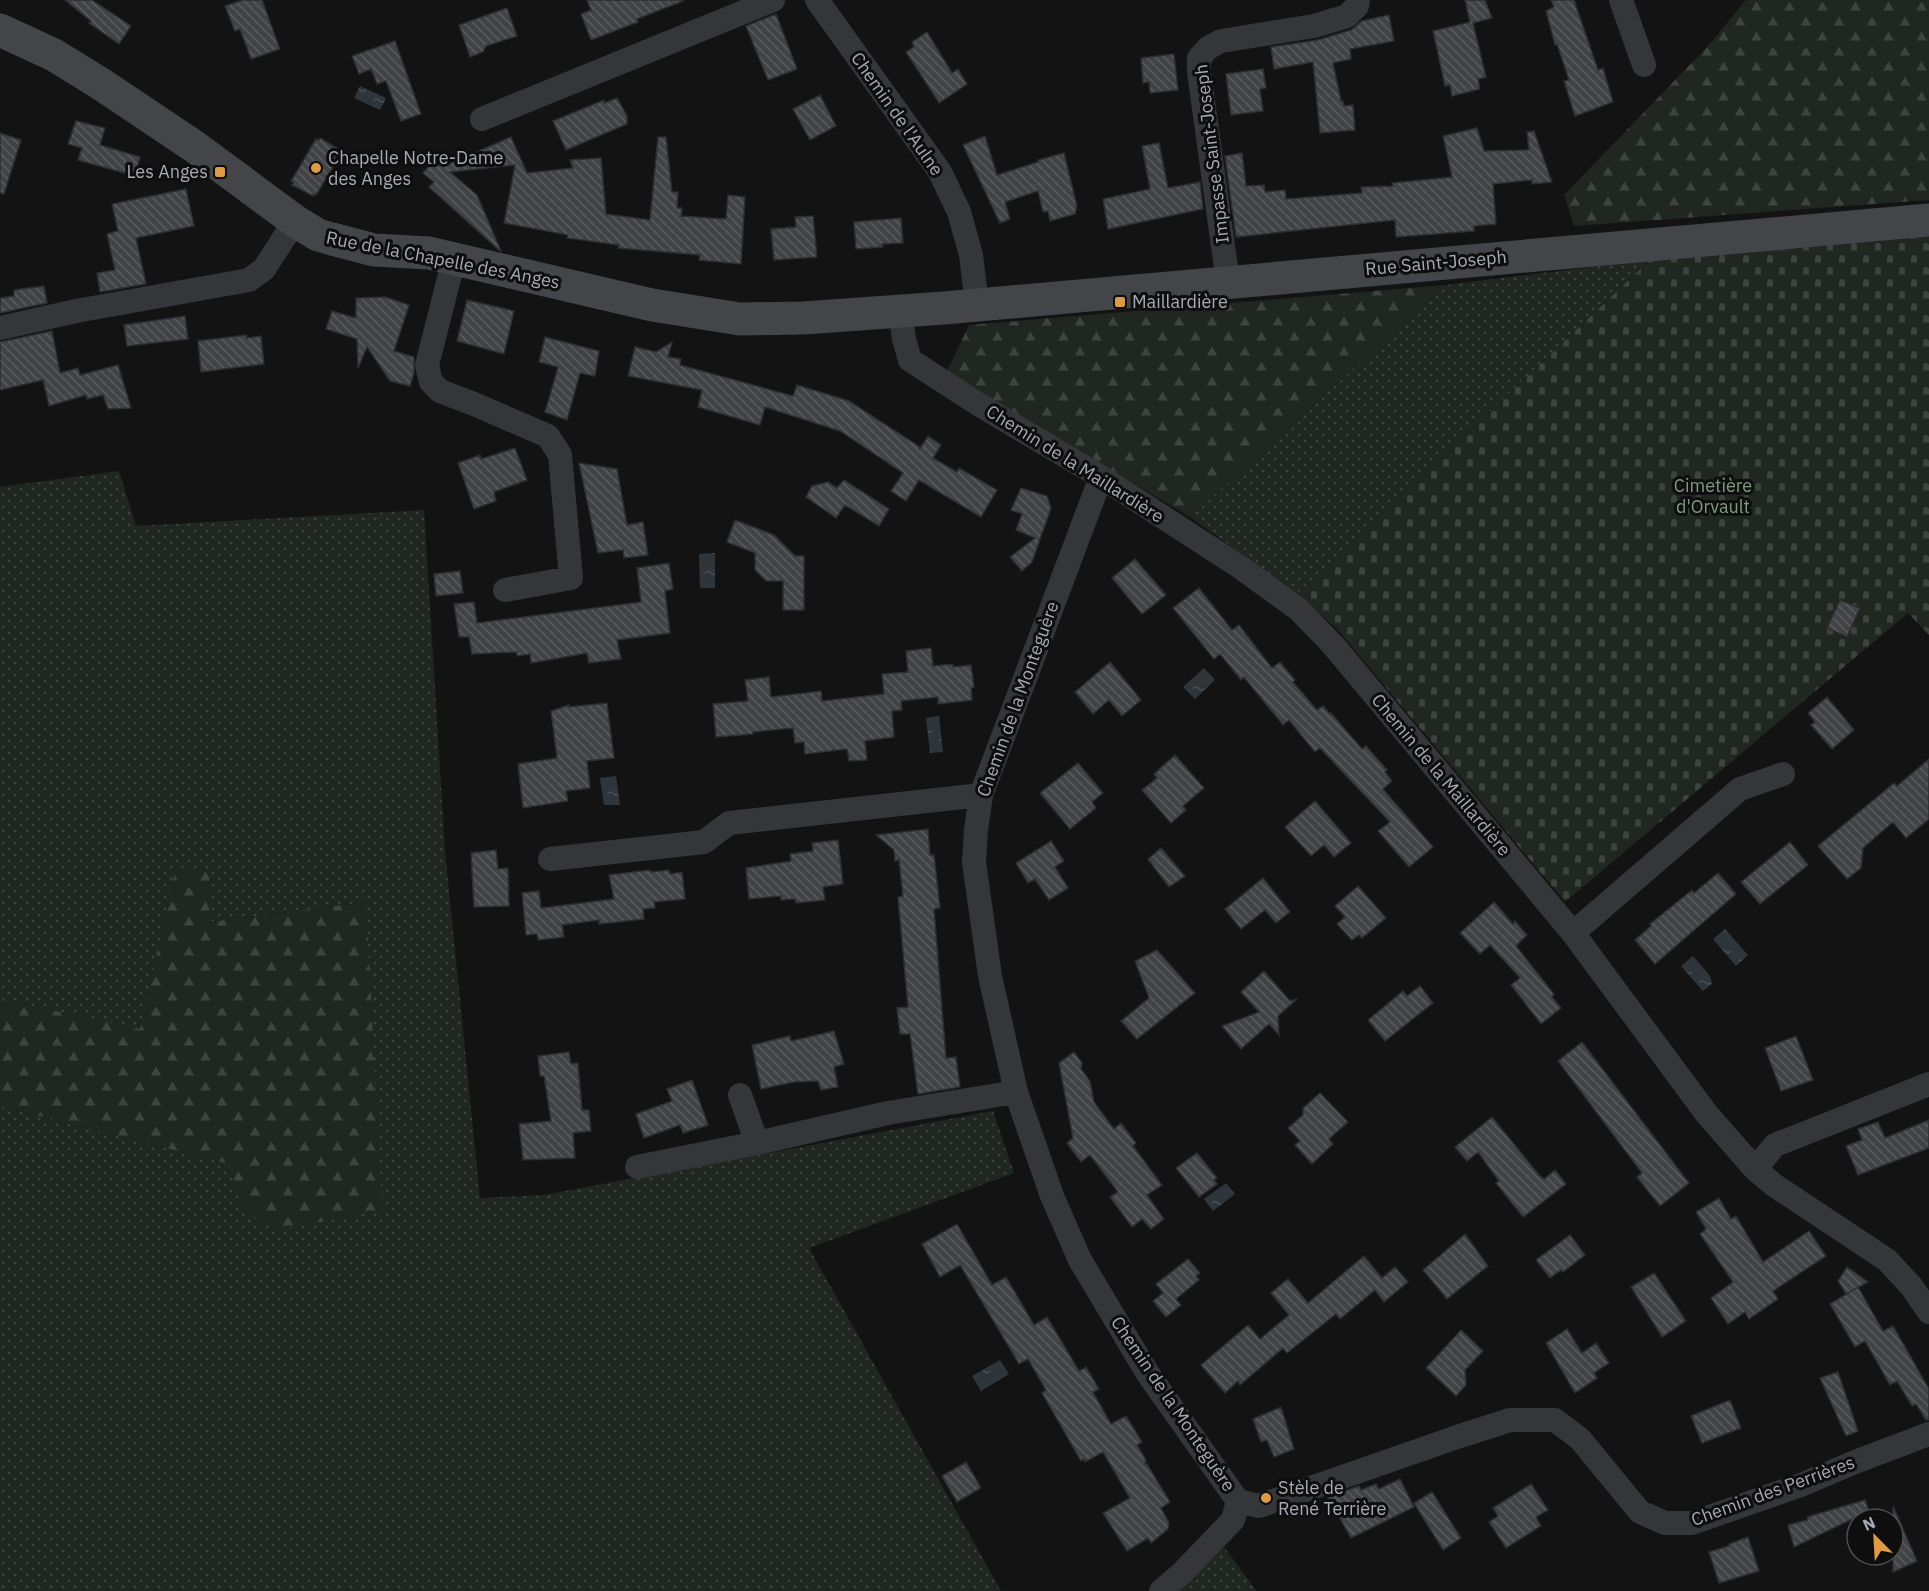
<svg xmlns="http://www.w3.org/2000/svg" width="1929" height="1591" viewBox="0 0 1929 1591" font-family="'IBM Plex Sans',sans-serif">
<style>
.grass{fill:url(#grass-dots)}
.forest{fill:url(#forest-firs)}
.cemetery{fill:url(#cemetery-stones)}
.water{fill:url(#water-ripples)}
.building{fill:url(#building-back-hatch);stroke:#2d2e30;stroke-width:1.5}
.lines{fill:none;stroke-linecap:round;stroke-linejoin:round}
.minor{stroke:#353639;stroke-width:24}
.secondary{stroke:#434549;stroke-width:33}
.poi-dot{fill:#dc9b44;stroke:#0e0e0f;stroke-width:2}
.labels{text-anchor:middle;stroke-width:6;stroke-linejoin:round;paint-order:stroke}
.street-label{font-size:18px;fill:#a6abb3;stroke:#0e0e0f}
.poi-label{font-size:18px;fill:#a6abb3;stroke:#0e0e0f;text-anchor:start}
.park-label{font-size:18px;fill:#809c7f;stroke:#0e0e0f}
</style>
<defs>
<pattern id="grass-dots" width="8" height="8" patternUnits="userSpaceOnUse" patternTransform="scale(1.5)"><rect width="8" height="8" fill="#202620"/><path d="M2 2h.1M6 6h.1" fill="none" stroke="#3d433e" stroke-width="1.8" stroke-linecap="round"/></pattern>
<pattern id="forest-firs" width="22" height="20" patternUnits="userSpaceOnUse" patternTransform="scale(1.5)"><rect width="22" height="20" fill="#202620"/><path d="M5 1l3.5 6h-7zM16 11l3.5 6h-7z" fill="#3d433e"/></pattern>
<pattern id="cemetery-stones" width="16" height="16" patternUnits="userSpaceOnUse" patternTransform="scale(1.5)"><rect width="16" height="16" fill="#202620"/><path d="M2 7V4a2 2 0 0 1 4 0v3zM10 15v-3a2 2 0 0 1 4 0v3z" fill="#3d433e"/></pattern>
<pattern id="water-ripples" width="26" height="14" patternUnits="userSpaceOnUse" patternTransform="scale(1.5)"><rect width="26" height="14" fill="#2e363c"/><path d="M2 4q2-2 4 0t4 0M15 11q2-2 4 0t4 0" fill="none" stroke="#495056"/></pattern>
<pattern id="building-back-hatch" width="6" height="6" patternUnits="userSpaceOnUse" patternTransform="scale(1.5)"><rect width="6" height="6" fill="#424347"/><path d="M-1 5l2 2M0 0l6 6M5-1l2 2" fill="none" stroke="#5a5b5f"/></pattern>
</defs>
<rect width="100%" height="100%" fill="#131314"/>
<!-- grass -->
<path class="grass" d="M1650,260L1297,594L1190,517L1445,285Z
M119,471L136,526L424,510L445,851L480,1198L544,1195L993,1111L1014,1173L809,1248L1001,1591H0V1106L230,1164L245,1213L366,902L208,922L140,1030L0,999V487Z
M1224,1547L1257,1591H1173Z"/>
<!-- forest -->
<path class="forest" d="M1746,0H1929V200L1574,226L1564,195L1709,45Z
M1445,285L1190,517L946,373L969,325Z
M176,867L209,869V922L366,902L382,1210L277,1230L245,1213L229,1164L0,1106V999L140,1029Z"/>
<!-- cemetery -->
<path class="cemetery" d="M1929,236V635L1908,613L1565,902L1338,630L1297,594L1650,260Z"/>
<!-- water -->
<path class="water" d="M360,86L386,98L380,110L354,98Z
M715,553V588H700L699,554Z
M1204,668L1215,680L1195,699L1183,687Z
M939,716L943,752L930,753L926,718Z
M616,776L620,805H604L600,778Z
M1725,929L1748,955L1736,966L1713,939Z
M1693,956L1710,976L1712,984L1703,991L1681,966Z
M1226,1183L1235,1194L1213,1211L1204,1199Z
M1000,1360L1009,1374L981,1391L972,1376Z"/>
<!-- building -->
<path class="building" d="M65,0H92L131,26L119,44L89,23L91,21Z
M243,0H262L280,49L251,59L240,29L235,31L225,6Z
M587,0H683V1L637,19L638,22L591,40L581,14L591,10Z
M1465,0H1485L1492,18L1473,23L1486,77L1478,79L1480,89L1452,96L1450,85L1445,86L1433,31L1470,22Z
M1551,0H1574L1598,70L1603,68L1613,102L1575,116L1564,81L1569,80L1557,44L1555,45L1546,11L1554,7Z
M507,8L517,36L486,46L483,52L470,57L459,25Z
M776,14L797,69L768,80L746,26Z
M1389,15L1394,41L1350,49L1351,59L1333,63L1341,101H1343L1344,106L1353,105L1355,130L1320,133L1313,62L1274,69L1271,47L1318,40L1351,30L1362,21Z
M927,32L952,73L958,69L967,84L939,103L906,52L914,47L912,42Z
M395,41L421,114L401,121L386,81L377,84L371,69L359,74L352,56Z
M1174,54L1178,90L1150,93L1149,82L1143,83L1141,58Z
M1263,69L1266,88L1260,89L1263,111L1231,115L1226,74Z
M820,95L836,126L810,140L793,109Z
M617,98L627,116V124L566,150L553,121L604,100L605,103Z
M76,121L105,128L100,145L140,157L135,176L78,160L82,148L68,144Z
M1477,128L1484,151L1529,150L1527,132L1534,131L1552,182L1532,184V180L1493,184L1496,224L1474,226V231L1396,237L1395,220L1236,237L1225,156L1242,153L1246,186L1264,185L1265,192L1285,190L1286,199L1362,193L1361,187L1393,186L1392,183L1452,177L1443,136Z
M0,133L21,140L4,194L0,193Z
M985,136L997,175L1038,162V160L1064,153L1077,206L1075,214L1050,221L1048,211L1043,212L1038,191L1005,202L1010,219L1000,223L963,145Z
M511,137L527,173L573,168L570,160L601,158L606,214L650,220L658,137H666L672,192H678L677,208H682L681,216L726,219L728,195L745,197L741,264L699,260L700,255L618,248L619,245L567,238L568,235L504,223L515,165L450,172L477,195L501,251L499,250L429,187L434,182L423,173L435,159L444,166Z
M320,138L340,150L338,153L341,154L316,195L314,194L313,196L292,185L294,182L291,181L316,139L319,140Z
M1159,143L1168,188L1200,182L1203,209L1108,229L1103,199L1150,189L1142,146Z
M186,189L194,226L136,238L146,284L100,292L97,273L115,270L107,234L118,231L112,204Z
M813,216L817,257L774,260L771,229L796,227L795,217Z
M901,218L903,243L882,244L883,247L856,249L854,222Z
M44,286L47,303L0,313V298L14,296V290Z
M385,297L409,305L394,351L414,357V373L410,386L390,381L367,347L358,368L357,339L326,329L332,311L356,318V298Z
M467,300L514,311L504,354L457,341Z
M185,316L188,339L127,346L124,325Z
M52,331L60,373L78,368L80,375L118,365L131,408L108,409L103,395L87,399L86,395L49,406L43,380L0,390V342Z
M246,335L247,338L261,336L264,364L201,372L198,341Z
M545,337L599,351L595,376L580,373L567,420L545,412L558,367L539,362Z
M672,342L668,357L681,359L680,365L793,396L797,385L849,401L920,447L919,450L928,436L941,445L933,458L957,472L959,468L997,490L981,517L919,480L906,501L891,491L903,473L840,431L765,407L760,425L698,407L702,390L628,376L635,347L656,352Z
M515,448L527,480L494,492L496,501L474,509L458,463L480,455L481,459Z
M579,463L617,469L627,525L643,522L648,555L624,558L623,550L598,553Z
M844,480L889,509L879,526L845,505L836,518L806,497L812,486L828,482L837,488Z
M1021,488L1047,496L1051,508L1032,562L1022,571L1010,557L1035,538L1016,530L1022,514L1011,510Z
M735,520L774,535L795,556H804V610H783V581H766L755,570V553L727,542Z
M1135,559L1166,595L1142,614L1112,578Z
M669,563L673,589L665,591L670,633L617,640L621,659L589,663L587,653L531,663L530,654L517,656V652L472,654L469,637H459L454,604L474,602L477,623L641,602L637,568Z
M460,571L463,593L436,596L434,574Z
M1199,588L1232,630L1239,625L1272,668L1280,662L1295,680L1293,682L1317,710L1323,706L1330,714L1331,713L1362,749L1366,746L1387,770L1385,772L1392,781L1383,789L1433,847L1409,867L1378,831L1390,822L1320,748L1315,752L1289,720L1283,725L1244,677L1241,680L1220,654L1214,659L1173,608Z
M1840,600L1860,608L1847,637L1827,628Z
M931,648L933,666L953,664V667L971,665L974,687L971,688L972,700L938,704V697L901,701L902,710L892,711L894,737L865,741L867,760L849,761L847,749L805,754L804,742L795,743L793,728L753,732V734L716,737L713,704L748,701L745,680L769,677L771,697L821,691L822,701L884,694L882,674L908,672L906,651Z
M1110,662L1141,700L1122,716L1109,700L1093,714L1075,692Z
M1827,697L1854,730L1832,749L1811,725L1815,722L1808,713Z
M607,703L614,758L587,761L590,788L566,791L568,801L523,808L518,764L557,758L551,711L569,705V707Z
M1175,755L1204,788L1183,806L1186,810L1171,823L1142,790L1157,778L1154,774Z
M1929,759V819L1906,838L1893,822L1863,848L1861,868L1847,879L1818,846L1894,783L1897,786Z
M1078,763L1103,793L1092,802L1096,808L1070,829L1040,793Z
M1315,801L1351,843L1334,857L1324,845L1311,856L1285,827Z
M928,829L930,855H934L940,908L934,909L946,1058L956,1057L960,1087L918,1094L910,1034H900L897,1008L908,1007L898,897L903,896L899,860L895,861L894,850L876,835Z
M838,840L843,884L823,887L825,900L796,903L795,899L781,900V896L749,899L746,868L791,861L790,854L813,851L812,843Z
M1051,841L1064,861L1055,867L1068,888L1049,900L1035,879L1028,883L1016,863Z
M1790,842L1808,865L1760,904L1741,882Z
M1161,848L1185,876L1169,887L1148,859Z
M496,850L498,869L508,868L509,906L474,907L471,853Z
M650,870L651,872L669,870L670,874L682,872L685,899L654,902L655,908L643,909L644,919L599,924V920L562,925L564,937L538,940L537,934L526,935L522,893L539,891L541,908L614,899L609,875Z
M1718,873L1736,894L1655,964L1635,940L1651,926L1650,924L1692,890L1694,893Z
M1263,878L1290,912L1276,923L1265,910L1241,929L1225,909Z
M1358,886L1386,918L1362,938L1359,935L1352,940L1337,924L1345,917L1335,906Z
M1494,902L1513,924L1515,921L1527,935L1516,946L1554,994L1552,997L1561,1008L1541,1024L1511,985L1520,978L1490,945L1480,954L1460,933Z
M1157,950L1195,993L1137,1039L1121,1021L1149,998L1135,961Z
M1264,971L1290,1001L1297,999L1278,1016L1279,1035L1269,1024L1241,1049L1222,1026L1259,1012L1241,992Z
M1420,986L1433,1003L1385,1041L1368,1020L1403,991L1407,996Z
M834,1031L844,1064L834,1067L838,1087L821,1090L818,1081L794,1082L761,1089L752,1045L790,1036L791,1041Z
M1796,1036L1813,1080L1781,1091L1765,1048Z
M1582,1042L1689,1183L1660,1206L1637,1177L1642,1173L1558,1061Z
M569,1052L571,1064L578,1063L582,1110H589L591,1131L573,1133L575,1158L523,1160L519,1124L551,1121L544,1076H540L538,1056Z
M1074,1052L1082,1063L1081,1069L1090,1081L1094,1102L1114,1129L1121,1123L1136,1143L1133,1146L1162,1185L1147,1195L1164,1219L1151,1229L1142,1219L1132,1227L1110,1197L1118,1192L1090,1155L1081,1162L1067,1143L1073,1138L1059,1063Z
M692,1080L708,1125L683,1133L680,1125L644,1138L636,1114L672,1101L667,1089Z
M1320,1093L1348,1122L1329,1139L1333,1144L1312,1164L1295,1145L1300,1141L1288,1128L1303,1115V1108Z
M1492,1117L1539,1175L1544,1179L1555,1170L1566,1184L1523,1217L1496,1183L1499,1181L1478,1152L1467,1161L1455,1147Z
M1929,1120V1148L1858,1175L1846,1146L1862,1140L1858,1129L1878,1122L1885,1138Z
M1197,1153L1217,1178L1214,1180L1217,1184L1199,1197L1176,1168Z
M1719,1198L1731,1219L1736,1216L1763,1262L1809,1231L1826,1256L1773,1291L1778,1299L1749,1319L1745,1312L1728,1324L1711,1298L1733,1282L1700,1234L1706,1229L1696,1212Z
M957,1224L992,1285L1006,1277L1034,1325L1047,1317L1079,1371L1086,1367L1099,1389L1093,1392L1111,1424L1126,1416L1142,1442L1137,1445L1146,1460L1145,1464H1147L1170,1502L1161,1508L1169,1523L1168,1529L1151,1543L1148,1538L1127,1551L1103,1513L1130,1498L1103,1452L1085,1462L1084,1459L1081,1461L1042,1393L1046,1390L1028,1359L1019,1364L960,1265L940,1277L922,1244Z
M1465,1234L1488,1266L1447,1299L1423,1270Z
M1570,1235L1585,1255L1563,1272L1561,1270L1550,1278L1536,1260Z
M1364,1256L1382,1278L1395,1267L1408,1282L1384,1302L1375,1290L1340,1319L1336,1314L1287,1353L1283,1348L1240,1385L1238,1381L1225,1393L1201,1365L1248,1325L1260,1339L1289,1315L1271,1293L1288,1279L1308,1303Z
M1188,1259L1200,1273L1196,1276L1199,1280L1176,1299L1181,1305L1166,1317L1153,1301L1163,1293L1156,1284Z
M1847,1267L1868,1282L1846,1294L1838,1281Z
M1654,1273L1686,1321L1662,1337L1631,1287Z
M1858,1287L1883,1331L1893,1326L1929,1389V1420H1926L1916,1404L1912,1406L1897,1381L1890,1385L1865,1341L1855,1347L1830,1304Z
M1567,1329L1582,1353L1596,1343L1609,1363L1594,1373L1597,1378L1575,1393L1546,1343Z
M1461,1330L1483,1351L1465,1370L1466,1385L1456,1396L1426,1368Z
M1838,1372L1858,1431L1846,1436L1820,1378Z
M1730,1400L1741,1428L1702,1443L1691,1416Z
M1281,1407L1294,1449L1274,1457L1267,1440L1261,1442L1253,1419Z
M966,1462L981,1488L957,1502L942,1476Z
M1400,1479L1414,1507L1351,1538L1328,1497L1359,1486L1361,1490L1376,1484L1379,1489Z
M1531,1484L1548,1510L1536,1517L1541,1526L1506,1548L1489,1522L1498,1516L1493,1508Z
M1432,1492L1461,1538L1443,1550L1414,1503Z
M1865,1500L1869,1511L1794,1547L1788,1525L1808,1520L1807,1517Z
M1893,1506L1917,1561L1893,1572Z
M1748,1537L1759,1571L1719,1583L1709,1552L1729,1546V1544Z"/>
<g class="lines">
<!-- minor -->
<path class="minor" d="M817,0L940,172L959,212L971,255L975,288L974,305
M1621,0L1644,65
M482,119L773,0
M454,259L427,365L431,382L440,391L474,404L548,436L560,455L571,578L505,590
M1228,282L1199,72V58L1208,48L1221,41L1314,26L1347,16L1357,6L1358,0
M900,311L904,339L910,360L978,404L1101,477L1240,567L1298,609L1333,645L1573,933L1706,1113L1755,1169L1774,1185L1887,1260L1912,1287L1929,1312
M0,328L76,311L249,280L264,269L295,221
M1101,477L981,795L976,830L974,862L990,976L1016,1092L1052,1196L1080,1260L1148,1374L1238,1501
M550,859L704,842L729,823L981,795
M1573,933L1740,789L1783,774
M740,1095L757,1143L888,1113L1016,1092
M637,1167L757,1143
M1755,1169L1775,1145L1929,1084
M1238,1501L1259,1506L1460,1436L1510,1420H1555L1580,1439L1640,1512L1665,1523H1692L1801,1485L1855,1462L1929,1434
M1161,1591L1182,1573L1233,1520L1238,1501"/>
<!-- secondary -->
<path class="secondary" d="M0,30L54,55L101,84L195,147L295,221L318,235L332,239L374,250L429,253L652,305L740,319L803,318L944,308L1929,220"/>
</g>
<!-- markers -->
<g class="poi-dot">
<circle cx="316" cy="168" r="6"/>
<rect x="214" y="166" width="12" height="12" rx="3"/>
<rect x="1114" y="296" width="12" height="12" rx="3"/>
<circle cx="1266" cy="1498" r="6"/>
</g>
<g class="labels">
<!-- street labels -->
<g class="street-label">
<text transform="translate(897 114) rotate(55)" y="6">Chemin de l'Aulne</text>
<text transform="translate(1212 154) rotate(-97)" y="6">Impasse Saint-Joseph</text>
<text transform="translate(443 260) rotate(11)" y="6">Rue de la Chapelle des Anges</text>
<text transform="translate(1436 263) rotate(-5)" y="6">Rue Saint-Joseph</text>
<text transform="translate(1075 464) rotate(32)" y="6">Chemin de la Maillardière</text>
<text transform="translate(1018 699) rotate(-70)" y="6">Chemin de la Monteguère</text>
<text transform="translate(1441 775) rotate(50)" y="6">Chemin de la Maillardière</text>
<text transform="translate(1173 1404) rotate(56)" y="6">Chemin de la Monteguère</text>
<text transform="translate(1773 1491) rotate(-20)" y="6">Chemin des Perrières</text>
</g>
<!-- poi labels -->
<g class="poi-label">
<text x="328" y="164">Chapelle Notre-Dame<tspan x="328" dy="21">des Anges</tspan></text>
<text x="208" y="178" text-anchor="end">Les Anges</text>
<text x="1132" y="308">Maillardière</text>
<text x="1278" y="1494">Stèle de<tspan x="1278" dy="21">René Terrière</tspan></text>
</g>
<!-- park labels -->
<g class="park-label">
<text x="1713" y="492">Cimetière<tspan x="1713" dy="21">d'Orvault</tspan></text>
</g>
</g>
<!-- north arrow -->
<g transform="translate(1875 1537) rotate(336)"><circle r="28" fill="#0e0e0f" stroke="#4b4d51" stroke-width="1.5"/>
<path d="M0-4.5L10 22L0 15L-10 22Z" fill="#dc9b44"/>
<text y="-9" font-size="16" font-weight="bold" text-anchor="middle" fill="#a6abb3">N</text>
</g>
</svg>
